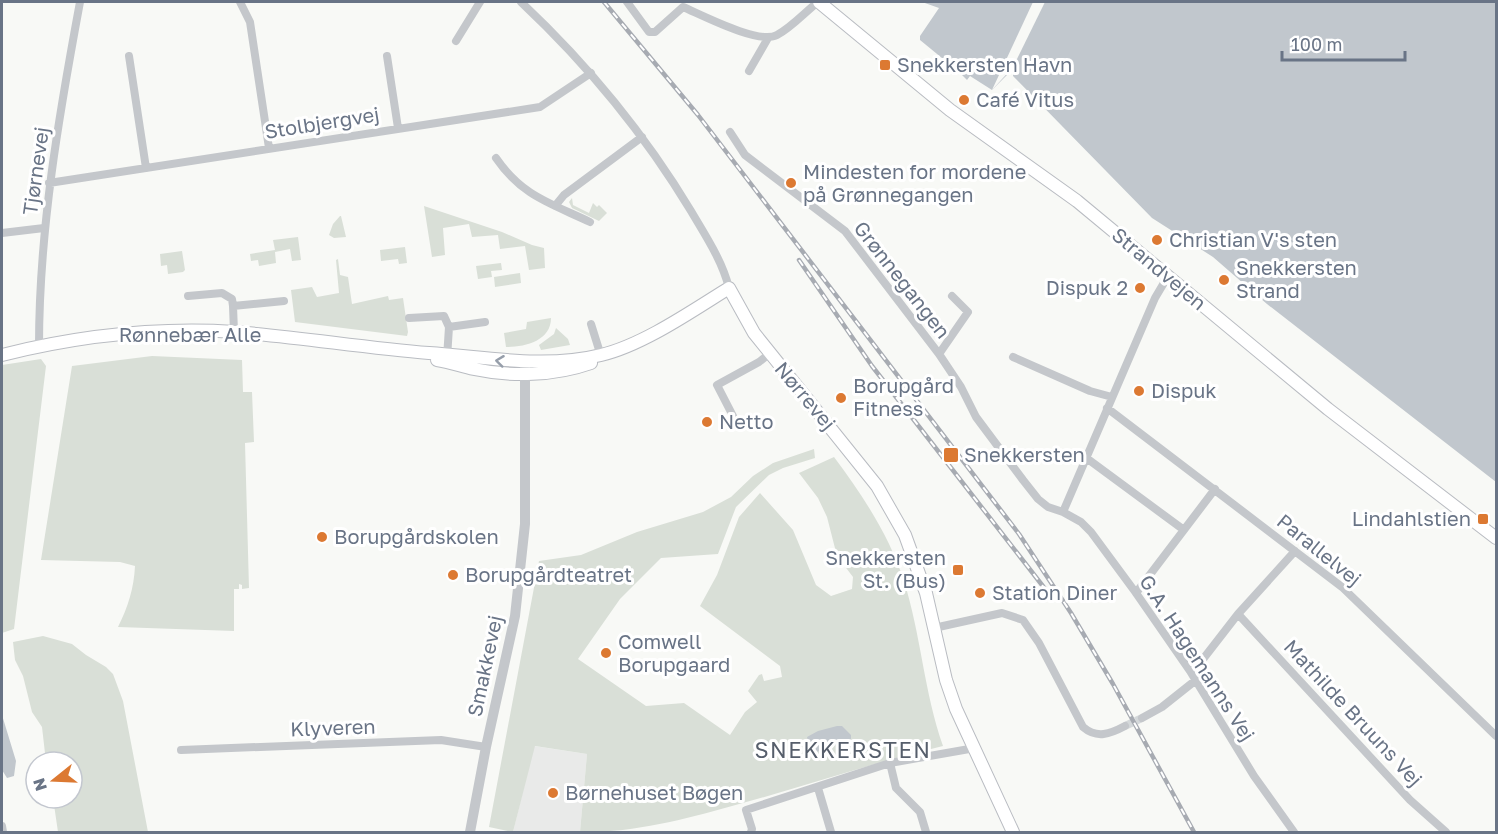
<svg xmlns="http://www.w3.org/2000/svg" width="1498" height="834" viewBox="0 0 1498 834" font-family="'Golos Text',sans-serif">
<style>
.built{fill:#e9eae9}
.green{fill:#d9dfd7}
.water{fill:#c1c7cd}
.pier{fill:#f8f9f6}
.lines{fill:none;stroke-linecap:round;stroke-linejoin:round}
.minor-tunnel{stroke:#d4d8da;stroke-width:8;stroke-dasharray:8 4;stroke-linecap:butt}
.secondary-casing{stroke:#b9bcc2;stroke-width:14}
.minor{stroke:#c4c7cb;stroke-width:8}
.tertiary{stroke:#c4c7cb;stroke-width:10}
.secondary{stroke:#fff;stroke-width:12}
.rail-casing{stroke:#a7abb2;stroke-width:4.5}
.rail{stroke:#fff;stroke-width:2;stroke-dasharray:7;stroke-linecap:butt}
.oneway{stroke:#969eaa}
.poi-dot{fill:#dc7932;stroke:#fff;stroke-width:2}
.labels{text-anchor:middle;stroke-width:6;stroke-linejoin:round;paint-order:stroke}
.poi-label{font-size:20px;fill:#697486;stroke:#fff;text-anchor:start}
.street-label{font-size:20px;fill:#697486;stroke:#fff}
.quarter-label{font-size:22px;letter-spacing:1.5px;fill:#565e6b;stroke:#fff}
</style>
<rect width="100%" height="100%" fill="#f8f9f6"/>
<!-- built -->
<path class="built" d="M534,746L587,754L580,832H513Z"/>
<!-- green -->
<path class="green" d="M572,198L573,205L589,213L593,203L597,207L599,205L607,213L599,221L572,208L569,202Z
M424,206L502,232L532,245L544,248L545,268L529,270L525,246L500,249L498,235L472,237L469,224L443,228L445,255L432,257Z
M340,216H341L346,237L334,238L329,235L333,224Z
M298,237L301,260L292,261L290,249L275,252L276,263L259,266L258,260L251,261L250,254L275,250L273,240Z
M405,247L407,263L399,264L398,259L381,261L380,250Z
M182,251L185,270L183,272L168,274L167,265L161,266L160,254Z
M338,259L340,275L348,277L352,304L388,296L389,300L403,298L408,332L407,336L295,322L291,290L312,287L317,297L339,293L336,260Z
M501,263L502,270L491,271L492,277L478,279L476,266Z
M520,273L521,283L495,287L494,277Z
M551,318C551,341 525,347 506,347L504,333L526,329L527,322Z
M556,328L568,339L570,345L541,350L539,345L554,334Z
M152,356L242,360L243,392H252L254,442L245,443L249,588L242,589V585L239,584V589H234V631L118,627C128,607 134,588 135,566L120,562L41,560L72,366Z
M41,359L46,366L14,629L2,633V365Z
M814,449L815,458L783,468L769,475L736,507L718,554L661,558L620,599L578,659L646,706L684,703L730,735L745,712L757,702L748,691L759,675L762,674L764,681L782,677L780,666L700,606L717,575L739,517L760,493L793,530L816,585L831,596L852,589L853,577L837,556L827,517L818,498L799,473L834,457C863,496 889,535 904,581C921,635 924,692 943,746C872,763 803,787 732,806C682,820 632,833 580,832L587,754L535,746L513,832L489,827L539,561L581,555L637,532L703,512L731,497L753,476L773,463Z
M43,636L72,644L86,655L106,667L113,674L123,701L148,832H58L53,798H72V762H46L42,727L32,712L23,676L15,660L13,642Z"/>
<!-- water -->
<path class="water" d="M922,2H1496V482L1267,304L1213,257L1152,218L1013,76V69L992,90L970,76L967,80L959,72L920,40V36L939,8Z
M2,715L16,761L14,776L7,778L2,770Z
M837,726H842L851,735V739L814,753L811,752L807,737L818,731Z"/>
<!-- pier -->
<path class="pier" d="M1033,2H1045L1013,67L992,90Z"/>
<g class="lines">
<!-- minor-tunnel -->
<path class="minor-tunnel" d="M1125,726L1142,718"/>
<defs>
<path id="secondary" d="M819,2L950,110L1077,201L1328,409L1496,538
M2,355C78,336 157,327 235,332C300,337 365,348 429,353C487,357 544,369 601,355C643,345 692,311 729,288L754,333L877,486L905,535L926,593L946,680L956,709L1013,832
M437,360C449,362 461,366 474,369C511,377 554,376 591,363"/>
</defs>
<!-- secondary casing -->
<use href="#secondary" class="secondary-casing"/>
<!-- minor -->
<path class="minor" d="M240,2L250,22L269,148
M521,2C587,64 644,133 691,211C705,235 722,260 729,288
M627,2L649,32H655L683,7C702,15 759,45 777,35C792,27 805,12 818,2
M456,41L480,2
M129,56L146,168
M387,56L398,128
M749,71L768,38
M730,132L745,155L845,231L939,354L961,387L976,417L1023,480L1038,499L1048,507L1063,512L1155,298L1168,276
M496,158C522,196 550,203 590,222
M49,183L540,107L591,73
M555,206L564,195L642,137
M2,233L44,228
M188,296L222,293L232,299L233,306L284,301
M233,306L234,332
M409,318L444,316L449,327L447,358
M591,324L601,356
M449,327L485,322
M39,346C39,230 59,115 80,2
M939,354L968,312L952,296
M1013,357L1090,391L1112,397
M1107,408L1342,587L1496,736
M733,416L717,385L759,362L769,354
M1085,457L1184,530
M1063,512L1081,522L1091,532L1136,593L1190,671L1254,776L1294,832
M1136,593L1215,489
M1238,614L1410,800L1446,832
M934,628L1002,613L1023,620L1039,643L1083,727C1097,739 1110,734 1125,726
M1190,671L1200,663L1238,614L1295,551
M1142,718L1162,707L1196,680
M181,750L441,740L486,747
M890,763L896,788L920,812L926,832
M818,788L831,832
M2,826L3,832
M751,832L752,829L746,810L890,763L975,748"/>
<!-- tertiary -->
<path class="tertiary" d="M470,832L486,747L515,616L525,524V367"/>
<!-- secondary -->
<use href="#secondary" class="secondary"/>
<defs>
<path id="rail" d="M604,2L698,115L1019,534L1071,613L1113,684L1194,832
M799,260L872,366L1049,594"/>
</defs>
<!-- rail casing -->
<use href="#rail" class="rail-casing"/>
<!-- rail -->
<use href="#rail" class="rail"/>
</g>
<!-- one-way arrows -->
<defs><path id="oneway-chevron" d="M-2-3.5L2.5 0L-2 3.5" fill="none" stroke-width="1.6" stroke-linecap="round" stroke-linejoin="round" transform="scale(1.5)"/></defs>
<use class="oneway" href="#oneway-chevron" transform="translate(500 361) rotate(-173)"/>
<!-- markers -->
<g class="poi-dot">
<rect x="879" y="59" width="12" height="12" rx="3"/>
<circle cx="964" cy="100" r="6"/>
<circle cx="791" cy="183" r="6"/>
<circle cx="1157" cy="240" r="6"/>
<circle cx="1224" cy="280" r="6"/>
<circle cx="1140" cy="288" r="6"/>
<circle cx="1139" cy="391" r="6"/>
<circle cx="841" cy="398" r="6"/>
<circle cx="707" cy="422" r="6"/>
<rect x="943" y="447" width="16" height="16" rx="3"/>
<rect x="1477" y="513" width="12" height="12" rx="3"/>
<circle cx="322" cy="537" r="6"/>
<rect x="952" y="564" width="12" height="12" rx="3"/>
<circle cx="453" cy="575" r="6"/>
<circle cx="980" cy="593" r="6"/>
<circle cx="606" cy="653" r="6"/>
<circle cx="553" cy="793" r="6"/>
</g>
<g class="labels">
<!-- poi labels -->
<g class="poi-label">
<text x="897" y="72">Snekkersten Havn</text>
<text x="976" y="107">Café Vitus</text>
<text x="803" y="179">Mindesten for mordene<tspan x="803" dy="23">på Grønnegangen</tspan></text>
<text x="1169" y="247">Christian V's sten</text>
<text x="1236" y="275">Snekkersten<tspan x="1236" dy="23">Strand</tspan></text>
<text x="1128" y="295" text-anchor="end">Dispuk 2</text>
<text x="853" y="393">Borupgård<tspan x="853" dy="23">Fitness</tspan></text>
<text x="1151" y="398">Dispuk</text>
<text x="719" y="429">Netto</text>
<text x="964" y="462">Snekkersten</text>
<text x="1471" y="526" text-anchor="end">Lindahlstien</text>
<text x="334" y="544">Borupgårdskolen</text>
<text x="946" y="565" text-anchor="end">Snekkersten<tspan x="946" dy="23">St. (Bus)</tspan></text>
<text x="465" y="582">Borupgårdteatret</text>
<text x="992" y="600">Station Diner</text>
<text x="618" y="649">Comwell<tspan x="618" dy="23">Borupgaard</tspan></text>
<text x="565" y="800">Børnehuset Bøgen</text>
</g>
<!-- street labels -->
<g class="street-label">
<text transform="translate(322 123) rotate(-9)" y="7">Stolbjergvej</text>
<text transform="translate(36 171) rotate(-82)" y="7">Tjørnevej</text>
<text transform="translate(1159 269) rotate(40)" y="7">Strandvejen</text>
<text transform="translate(902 280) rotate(52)" y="7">Grønnegangen</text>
<text x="190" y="342">Rønnebær Alle</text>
<text transform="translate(805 396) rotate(50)" y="7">Nørrevej</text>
<text transform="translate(1319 550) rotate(39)" y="7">Parallelvej</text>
<text transform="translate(1197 658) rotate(57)" y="7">G.A. Hagemanns Vej</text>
<text transform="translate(485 666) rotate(-78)" y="7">Smakkevej</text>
<text transform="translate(1353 713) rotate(47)" y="7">Mathilde Bruuns Vej</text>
<text transform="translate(333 728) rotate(-2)" y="7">Klyveren</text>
</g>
<!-- quarter labels -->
<g class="quarter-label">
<text x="843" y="758">SNEKKERSTEN</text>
</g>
</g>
<!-- border -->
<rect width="1498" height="834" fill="none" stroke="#697486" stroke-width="6"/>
<!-- north arrow -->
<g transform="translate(54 780) rotate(252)"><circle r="28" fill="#ffffff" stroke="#c3c7cf" stroke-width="1.5"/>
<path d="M0-4.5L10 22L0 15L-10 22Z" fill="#dc7932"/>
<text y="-9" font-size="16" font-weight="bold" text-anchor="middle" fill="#697486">N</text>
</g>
<!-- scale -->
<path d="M1282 51v9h123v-9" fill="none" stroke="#697486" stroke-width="3"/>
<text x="1291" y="51" font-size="18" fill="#697486" stroke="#ffffff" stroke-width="4.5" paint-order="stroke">100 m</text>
</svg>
